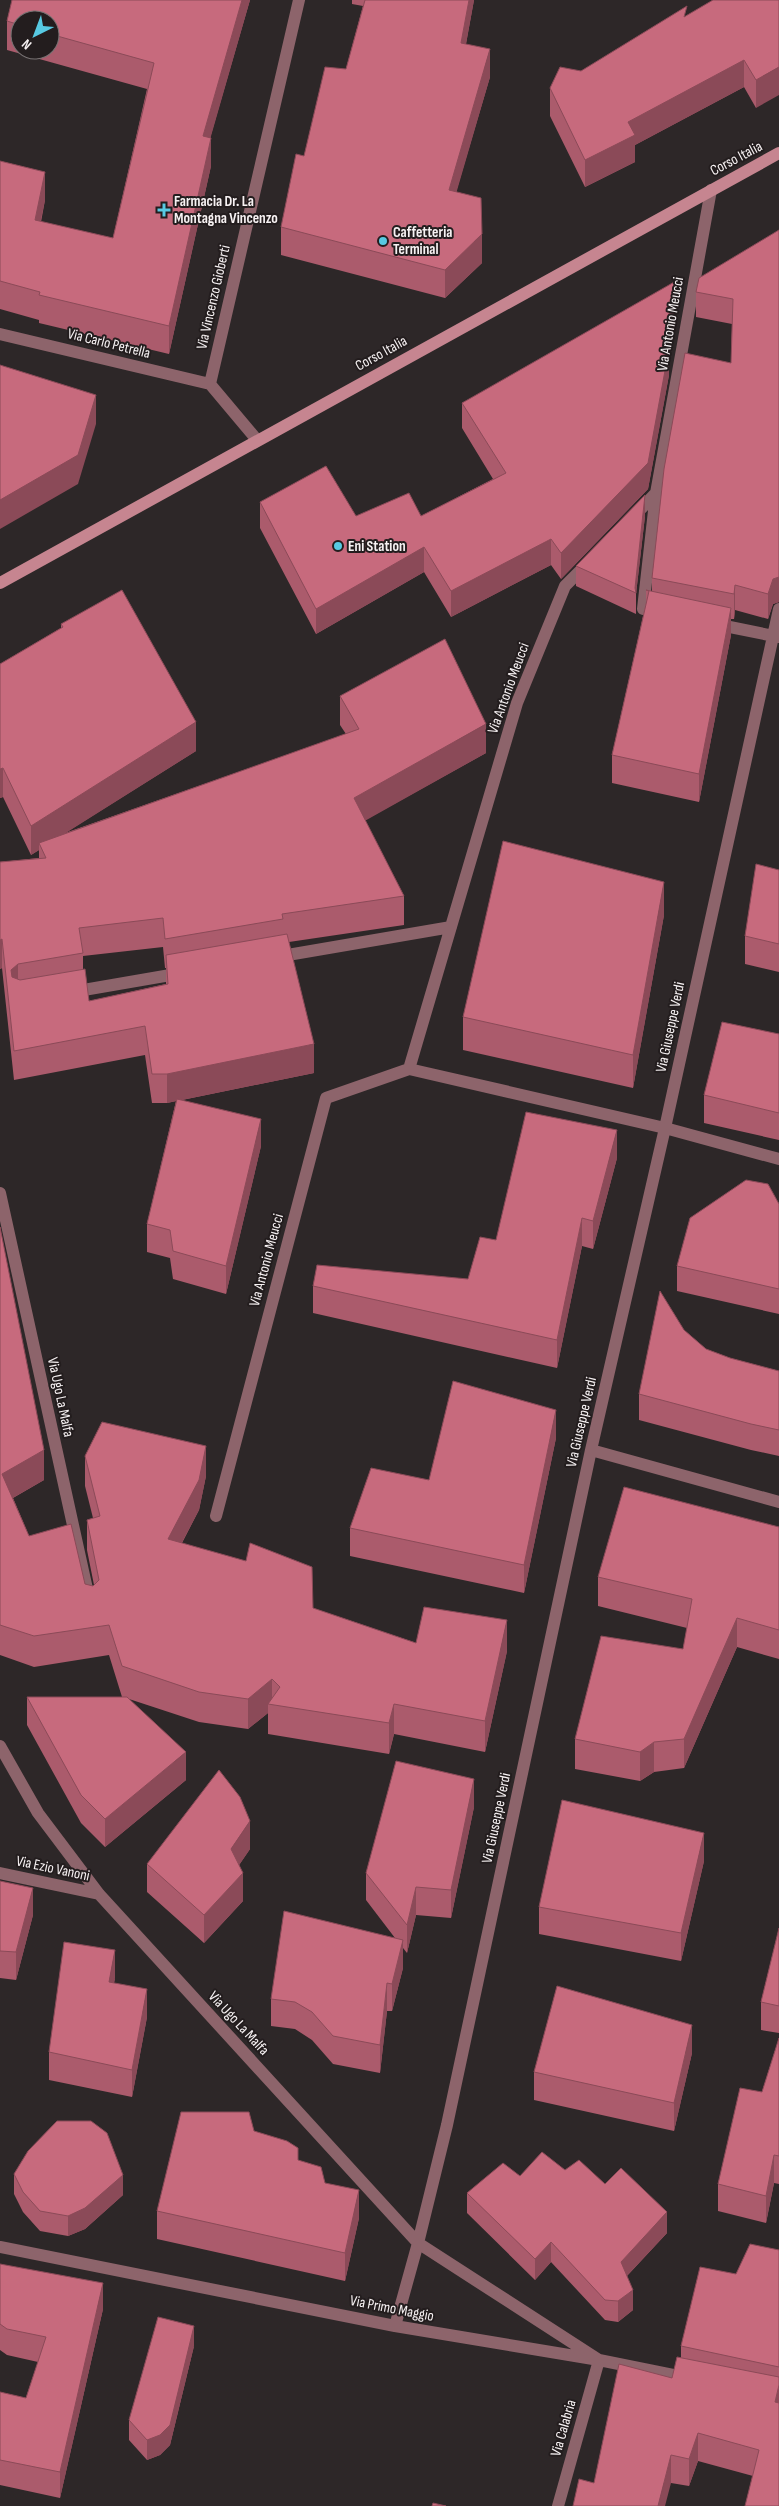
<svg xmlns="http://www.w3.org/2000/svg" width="779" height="2506" viewBox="0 0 779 2506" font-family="'Sofia Sans Condensed',sans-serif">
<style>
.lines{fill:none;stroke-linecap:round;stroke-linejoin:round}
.street{stroke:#8d646b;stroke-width:12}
.secondary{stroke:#c68590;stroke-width:12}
.wall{fill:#ab5b6c;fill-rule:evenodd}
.shaded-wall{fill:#8b4a58}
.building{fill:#c76a7d;stroke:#8b4a58}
.poi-dot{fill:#57c9e2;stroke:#231d1e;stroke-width:2}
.labels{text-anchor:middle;stroke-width:4;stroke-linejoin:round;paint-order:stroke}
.street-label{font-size:15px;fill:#f7f2f3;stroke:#231d1e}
.poi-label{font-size:15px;font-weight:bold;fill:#f7f2f3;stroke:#231d1e;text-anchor:start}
</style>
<rect width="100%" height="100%" fill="#2d2728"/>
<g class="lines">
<!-- street -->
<path class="street" d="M0,334L210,384
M210,384L299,0
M210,384L257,440
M635,515L656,493
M662,613L643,609L656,493L711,190
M715,624L779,637
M276,957L451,927
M72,992L182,973
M409,1069L517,703L565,586L588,563
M0,1193L89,1598
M591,1450L779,1502
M216,1516L326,1098L409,1069L665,1128L779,1159
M0,1746L38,1813L99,1894L418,2243L599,2360
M0,1873L99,1894
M0,2247L395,2326L599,2360L688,2378
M395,2326L418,2243L447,2125L591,1450L665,1128L779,609
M558,2506L599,2360"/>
<!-- secondary -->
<path class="secondary" d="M0,583L779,153"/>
</g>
<!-- wall -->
<path class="wall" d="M12,0H250L210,138H211V166L169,354L39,323V320L0,309V161L45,172V200L41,222L113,238L147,89L7,50V21ZM20,20H50V50H20Z
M352,0H474L466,44L490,77L456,192L482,263L445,298L281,255V227L304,156L346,69L363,6L352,4Z
M779,0L756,108L744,87L635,145V162L585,187L550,116V88L581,71L687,16Z
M779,230V602L773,604L768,619L735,610L734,619H731V635L699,802L612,783V755L646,603V590L652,591V578L731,363L732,324L696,317V292Z
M676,307L668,348L669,375L648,489L561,579L551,565L451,617L424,572L316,634L260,528V502L356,516H421L493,479L462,428V403Z
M645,516L636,594V614L576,586V566Z
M61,624L196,751L65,833L346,734L340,725V696L486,753L365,820L404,896V925L289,942L314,1073L182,1100L261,1146L226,1294L173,1279L170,1258L147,1252V1224L176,1101L167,1103H152L145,1055L14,1080L2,968L0,969V862L39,858V850L31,855L3,797L0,798V664L61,628ZM163,947L165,968H166V984L89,1001L83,969V956Z
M779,870V972L745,964V936Z
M664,915L633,1088L463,1050V1017Z
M779,1034V1140L704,1123V1095Z
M617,1158L593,1249L582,1246L557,1368L313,1313V1286L468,1279L496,1240Z
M779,1204V1314L677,1291V1266Z
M0,1227L44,1480L13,1498L29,1536L85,1584L93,1586L94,1585L87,1550V1520L93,1518L85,1486V1456L206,1476L199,1510L182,1543L313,1608L416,1643L507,1651L485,1752L394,1734L389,1754L268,1734V1713L248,1729L199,1722L129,1699L186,1780L105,1847L81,1823L27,1725V1697H122L109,1655L34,1667L0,1655Z
M684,1330L706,1349L730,1358L779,1371V1456L751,1450L639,1420V1394Z
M556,1438L524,1593L350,1556V1528L429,1480Z
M779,1527V1659L737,1647L684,1768L654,1772L640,1781L575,1769V1739L683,1649L687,1628L598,1606V1577Z
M474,1807L451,1918L416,1915L407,1953L403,1948V1968L392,2011H387L380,2073L333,2064L312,2040L295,2029L271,2026V1999L395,1938L366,1900V1873Z
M250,1849L239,1865L243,1901L204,1943L147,1892V1864Z
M704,1861L681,1961L539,1934V1907Z
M0,1881L33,1915L16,1980L0,1978Z
M779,1928V2033L761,2030V2002Z
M115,1978L114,1983L147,2017L132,2097L49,2080V2052Z
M779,2038V2184L774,2183L766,2223L718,2211V2184L762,2092Z
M692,2053L674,2131L534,2100V2072Z
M254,2131L298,2160L325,2183L359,2218L345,2281L157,2239V2211Z
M565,2170L605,2184L667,2233L627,2276L633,2310L618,2322L605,2320L551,2262L535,2280L467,2213V2193L520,2176Z
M14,2174L123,2195L85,2229L68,2236L40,2231L23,2212L14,2194Z
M779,2250V2506L753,2476L698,2461L689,2486L671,2483H594L672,2378L681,2357V2346L736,2274Z
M0,2264L103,2309L60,2498L0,2485V2392L26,2398L38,2362L7,2355L0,2350Z
M194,2346L170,2445L160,2455L147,2460L129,2440V2420Z"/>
<!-- shaded-wall -->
<path class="shaded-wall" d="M242,0H250L203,164V136Z
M469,0H474L461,71V43Z
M490,49V77L449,218V190Z
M744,60V87L635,145V162L585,187V160L628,122Z
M779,67V95L756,108V80Z
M211,138V166L169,354V326Z
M45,172V200L35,248V220Z
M482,234V263L445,298V270Z
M676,281V307L662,373V347Z
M669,349V375L648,489L561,579V553Z
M96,395V424L78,484L0,529V500Z
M645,495V516L636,594L635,588Z
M551,539V565L451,617V591Z
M424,547V572L316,634V609Z
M779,577V602L773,604L768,619V594L773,579Z
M735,585V610L734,619V594Z
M731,608V635L699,802V774Z
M196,722V751L42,848L39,843V850L31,855V826Z
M486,724V753L354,827V798Z
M3,768V797L0,798V769Z
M664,882V915L633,1088V1055Z
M2,939V968L0,969V940Z
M18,964V993L11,999V970Z
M314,1044V1073L167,1103V1074Z
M261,1119V1146L226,1294V1266Z
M617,1130V1158L593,1249V1221Z
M582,1218V1246L557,1368V1340Z
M556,1410V1438L524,1593V1565Z
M206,1446V1476L199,1510L168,1569V1539Z
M44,1450V1480L2,1504V1474Z
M737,1618V1647L684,1768V1739Z
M507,1620V1651L485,1752V1721Z
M272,1679V1704H268V1713L248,1729V1699Z
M394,1704V1734L389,1754V1723Z
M654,1742V1772L640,1781V1752Z
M186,1752V1780L105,1847V1819Z
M474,1779V1807L451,1918V1890Z
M250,1821V1849L231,1877V1849Z
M704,1833V1861L681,1961V1933Z
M243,1873V1901L204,1943V1915Z
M416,1887V1915L407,1953V1925Z
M33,1888V1915L16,1980V1952Z
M403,1940V1968L392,2011V1984Z
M115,1950V1978L109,2010V1982Z
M387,1983V2011L380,2073V2045Z
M147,1989V2017L132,2097V2070Z
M692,2025V2053L674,2131V2103Z
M774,2155V2183L766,2223V2196Z
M123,2175V2195L85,2229L68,2236V2216Z
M359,2190V2218L345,2281V2253Z
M667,2212V2233L621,2282V2262Z
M551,2242V2262L535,2280V2259Z
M103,2283V2309L60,2498V2472Z
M633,2290V2310L618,2322V2301Z
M194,2326V2346L170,2445L160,2455L147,2460V2440Z
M779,2385V2412L775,2402Z
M698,2433V2461L689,2486V2459Z
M671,2455V2483L665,2506H658Z"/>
<!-- building -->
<path class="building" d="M12,0H242L203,136L211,138L169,326L39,295L40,292L0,281V161L45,172L35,220L113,238L154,63L50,34V20H20V25L7,21Z
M365,0H469L461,43L490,49L449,190L481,198L482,234L445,270L281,227L296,154L304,156L325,67L346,69Z
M713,0H779V67L756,80L744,60L628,122L635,135L585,160L550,88L560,67L581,71L687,6L684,17Z
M779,230V577L773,579L768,594L735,585L734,594L652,578L664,469L685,353L731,363L733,299L696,292L699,278Z
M676,281L662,347L669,349L648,463L561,553L551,539L451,591L424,547L316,609L260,502L326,466L356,516L409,493L421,516L506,473L462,403Z
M0,365L96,395L78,455L0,500Z
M645,495L635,588L636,593L576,566Z
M122,590L196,722L31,826L3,768L0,769V664L63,627L61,624Z
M646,590L731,608L699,774L612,755L649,591Z
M445,639L486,724L354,798L404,896L282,914L283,919L165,939L163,918L79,928L83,953L18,964L11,970L12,977L20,980L85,969L89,1001L168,984L166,955L287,934L314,1044L167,1074H152L145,1026L14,1051L2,939L0,940V862L46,858L39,843L359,729L340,696Z
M503,841L664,882L633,1055L463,1017Z
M756,864L779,870V944L745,936Z
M722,1022L779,1034V1113L704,1095Z
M177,1099L261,1119L226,1266L173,1251L170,1230L147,1224Z
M526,1112L617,1130L593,1221L582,1218L557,1340L313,1286L317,1265L468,1279L480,1237L496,1240Z
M746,1180L768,1184L779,1204V1289L677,1266L690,1218Z
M0,1227L44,1450L2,1474L29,1536L71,1524L85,1584L93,1586L99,1580L87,1520L100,1516L85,1456L102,1422L206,1446L199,1480L168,1539L246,1561L250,1543L312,1567L313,1608L416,1643L424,1607L507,1620L485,1721L394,1704L389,1723L268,1704L280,1687L272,1679L248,1699L199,1692L122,1666L109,1625L34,1636L0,1625Z
M660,1291L684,1330L706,1349L730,1358L779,1371V1430L751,1424L639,1394Z
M453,1381L556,1410L524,1565L350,1528L371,1468L429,1480Z
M624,1487L779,1527V1630L737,1618L684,1739L654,1742L640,1752L575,1739L601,1636L683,1649L692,1599L598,1577Z
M27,1697H127L186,1752L105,1819L81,1795Z
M396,1761L474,1779L451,1890L416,1887L407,1925L366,1873Z
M219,1770L240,1797L250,1821L231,1849L243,1873L204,1915L147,1864Z
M562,1800L704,1833L681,1933L539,1907Z
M0,1881L33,1888L16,1952L0,1951Z
M284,1911L403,1940L392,1984L387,1983L380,2045L333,2036L312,2012L295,2002L271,1999Z
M779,1928V2006L761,2002Z
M64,1942L115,1950L109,1982L147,1989L132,2070L49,2052Z
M557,1986L692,2025L674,2103L534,2072Z
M779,2038V2156L774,2155L766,2196L718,2184L740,2088L762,2092Z
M181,2112H249L254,2131L287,2141L298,2148V2160L321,2167L325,2183L359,2190L345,2253L157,2211Z
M57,2121H91L107,2133L123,2175L85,2208L68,2216L40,2211L23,2192L14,2174L28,2151Z
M542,2152L565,2170L579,2160L605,2184L621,2168L667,2212L621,2262L633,2290L618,2301L605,2300L551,2242L535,2259L467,2193L503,2163L520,2176Z
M750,2244L779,2250V2367L681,2346L700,2267L736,2274Z
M0,2264L103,2283L60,2472L0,2460V2392L26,2398L46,2337L7,2329L0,2324Z
M158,2317L194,2326L170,2425L160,2435L147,2440L129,2420Z
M677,2357L779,2377V2385L775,2402L779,2403V2506H745L759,2450L698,2433L689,2459L671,2455L658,2506H573L579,2479L594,2483L619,2364L672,2378Z
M433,2503L446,2506H432Z"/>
<!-- markers -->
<g class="poi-dot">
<path d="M161.5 202.5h5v5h5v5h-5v5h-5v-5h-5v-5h5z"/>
<circle cx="383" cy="241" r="5"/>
<circle cx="338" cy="546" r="5"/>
</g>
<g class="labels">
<!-- street labels -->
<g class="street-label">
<text transform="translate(736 158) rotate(-28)" y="5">Corso Italia</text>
<text transform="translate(213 297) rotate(-77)" y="5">Via Vincenzo Gioberti</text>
<text transform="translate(670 324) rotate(-80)" y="5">Via Antonio Meucci</text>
<text transform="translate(109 343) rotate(14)" y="5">Via Carlo Petrella</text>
<text transform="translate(381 353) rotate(-29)" y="5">Corso Italia</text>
<text transform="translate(508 688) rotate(-70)" y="5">Via Antonio Meucci</text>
<text transform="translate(670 1027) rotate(-78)" y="5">Via Giuseppe Verdi</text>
<text transform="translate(266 1260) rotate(-75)" y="5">Via Antonio Meucci</text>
<text transform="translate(61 1397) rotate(78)" y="5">Via Ugo La Malfa</text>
<text transform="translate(581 1422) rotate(-77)" y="5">Via Giuseppe Verdi</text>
<text transform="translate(496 1818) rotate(-78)" y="5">Via Giuseppe Verdi</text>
<text transform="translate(53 1868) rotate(12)" y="5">Via Ezio Vanoni</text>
<text transform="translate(239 2023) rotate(47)" y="5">Via Ugo La Malfa</text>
<text transform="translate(392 2308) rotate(11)" y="5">Via Primo Maggio</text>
<text transform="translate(563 2428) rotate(-74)" y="5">Via Calabria</text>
</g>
<!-- poi labels -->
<g class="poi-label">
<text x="174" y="206">Farmacia Dr. La<tspan x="174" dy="17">Montagna Vincenzo</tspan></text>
<text x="393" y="237">Caffetteria<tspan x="393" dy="17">Terminal</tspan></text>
<text x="348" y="551">Eni Station</text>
</g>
</g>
<!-- north arrow -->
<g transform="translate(35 35) rotate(222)"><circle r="24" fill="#231d1e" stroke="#787273"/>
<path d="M0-4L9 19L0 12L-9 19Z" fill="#57c9e2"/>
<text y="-8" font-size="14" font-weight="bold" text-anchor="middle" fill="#f7f2f3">N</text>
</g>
</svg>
